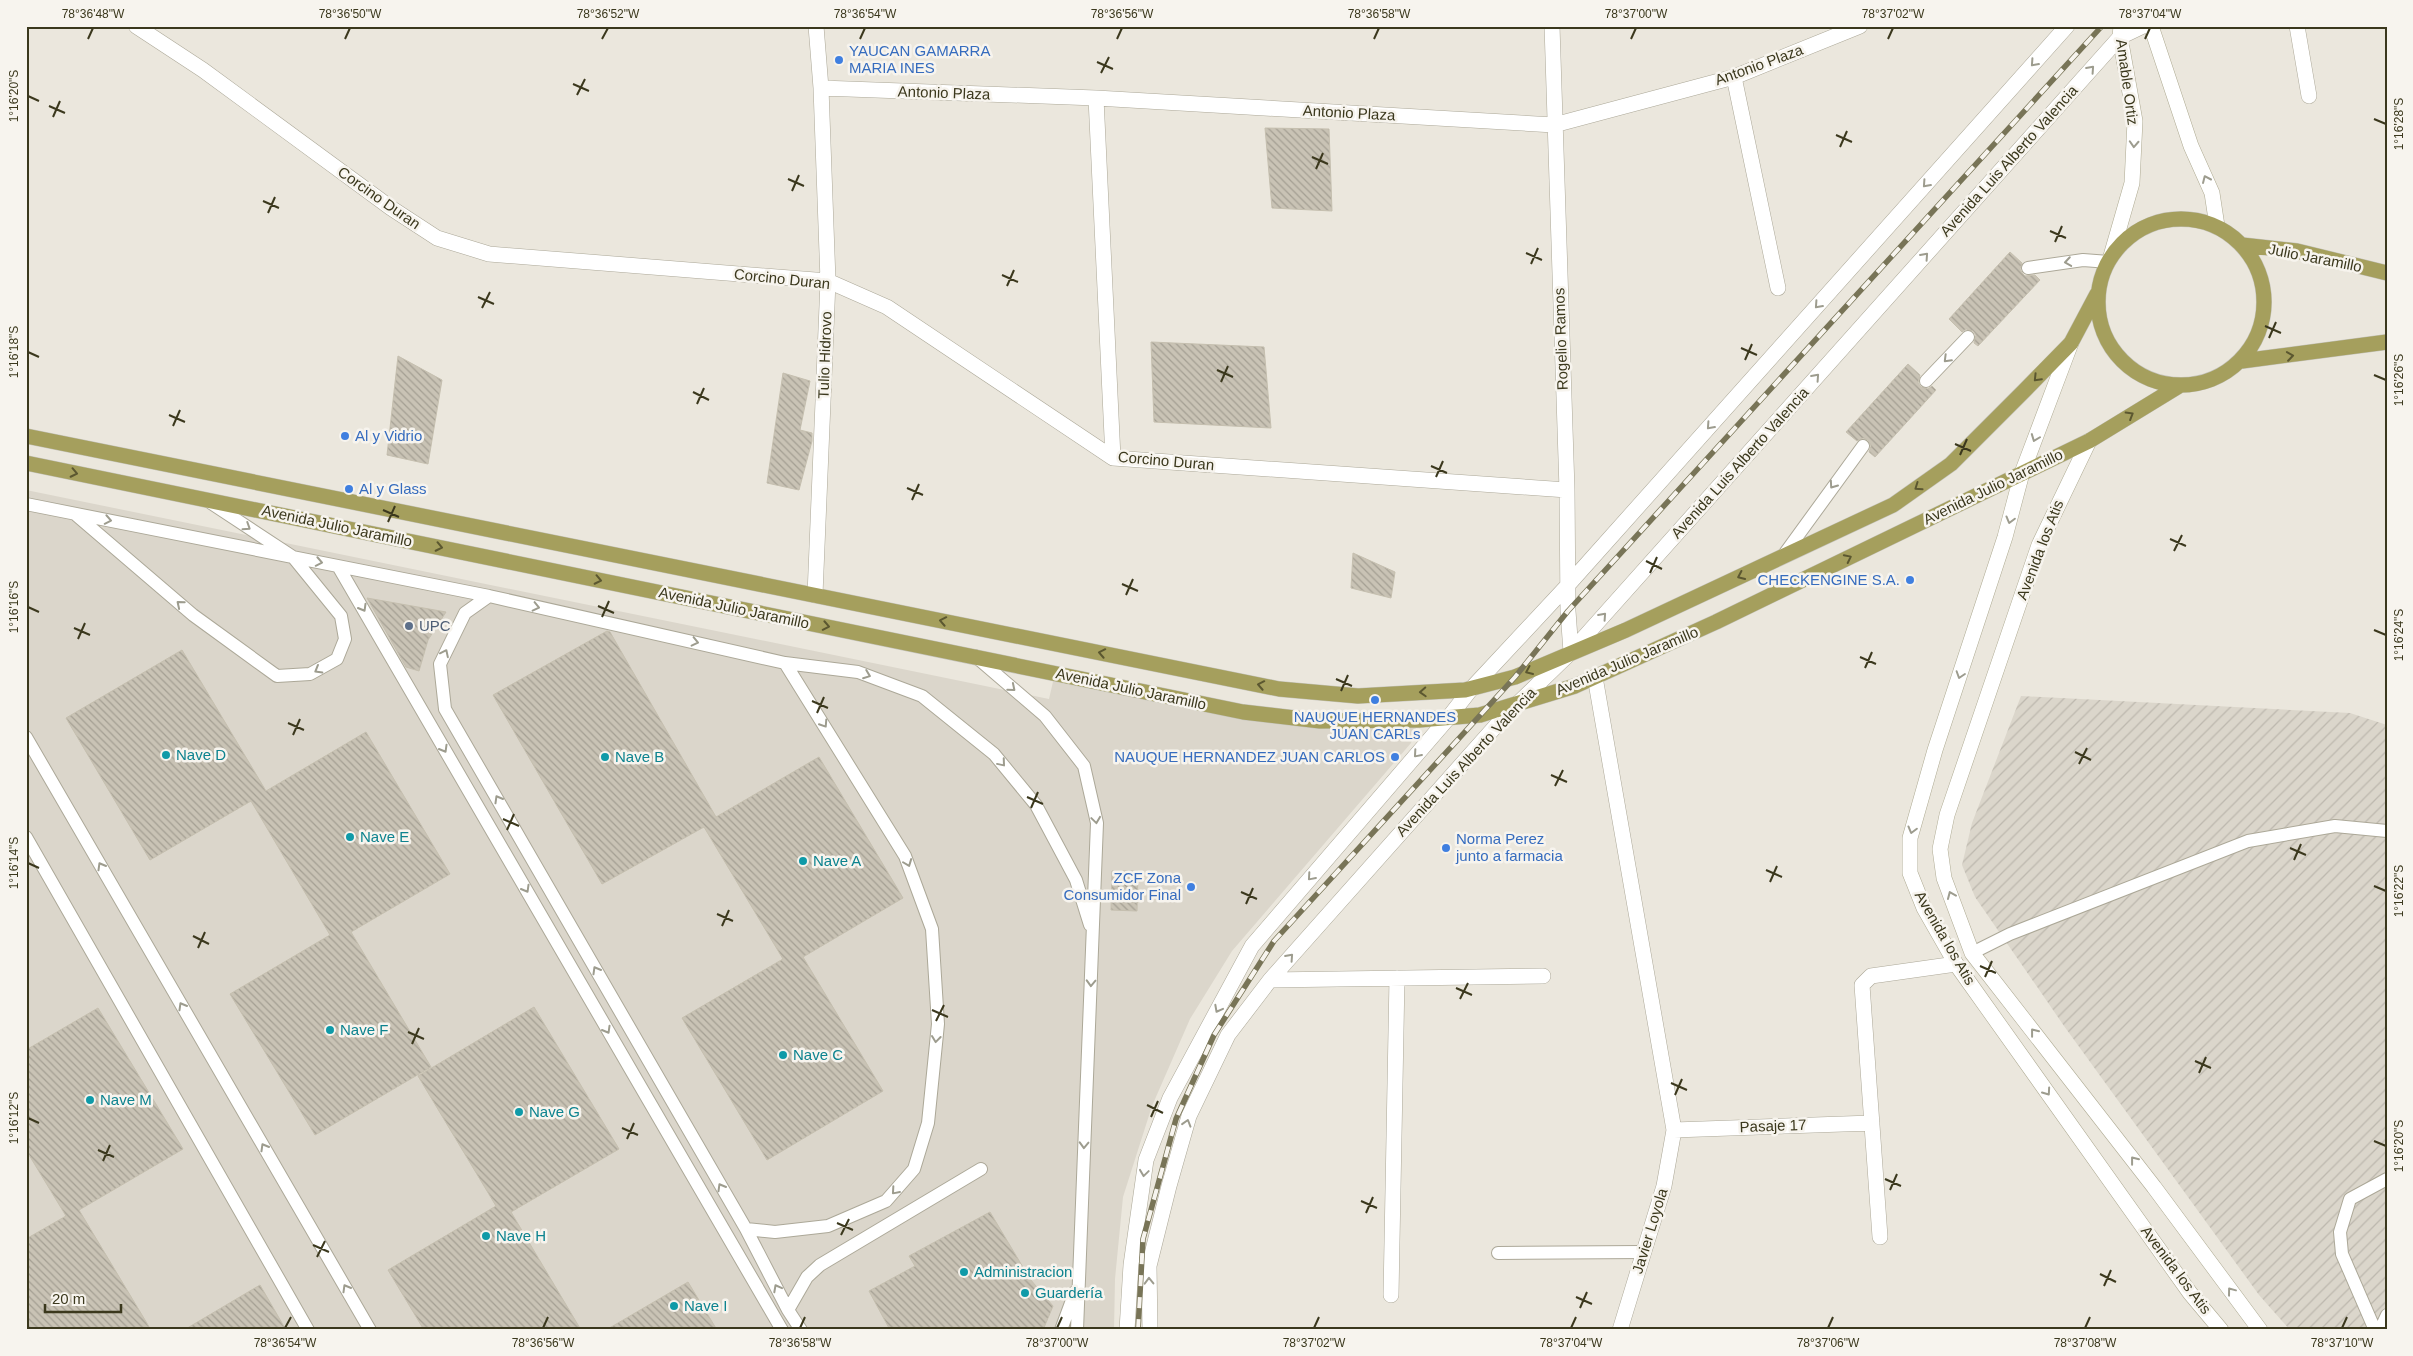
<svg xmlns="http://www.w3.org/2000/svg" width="2413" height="1356" viewBox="0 0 2413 1356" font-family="Arial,sans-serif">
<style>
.built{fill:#dbd6cb}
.industrial{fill:url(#industrial-furrows)}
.building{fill:url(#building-back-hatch);stroke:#c5bfaf}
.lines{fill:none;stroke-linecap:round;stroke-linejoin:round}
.lane-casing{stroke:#aca898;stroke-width:14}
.street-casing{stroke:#aca898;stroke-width:16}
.secondary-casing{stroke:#aeaa92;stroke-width:16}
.primary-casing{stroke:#c4c3bb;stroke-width:16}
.lane{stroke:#fff;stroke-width:12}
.street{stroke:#fff;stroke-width:15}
.secondary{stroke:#fff;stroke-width:15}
.primary{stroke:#a59f5d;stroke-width:15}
.rail-casing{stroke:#787457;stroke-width:5.5}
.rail{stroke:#f7f4ee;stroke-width:4;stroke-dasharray:11;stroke-linecap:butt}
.oneway{stroke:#9d9c8e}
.oneway2{stroke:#5b5730}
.ticks{fill:none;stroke:#3b381d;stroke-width:2}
.shop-dot{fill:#3f7fe0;stroke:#f7f4ee;stroke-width:2}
.service-dot{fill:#5c6f8a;stroke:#f7f4ee;stroke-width:2}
.culture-dot{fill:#0f9aa8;stroke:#f7f4ee;stroke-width:2}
.labels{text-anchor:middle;stroke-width:5;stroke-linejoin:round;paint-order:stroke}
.shop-label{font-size:15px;fill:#366cbe;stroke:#f7f4ee;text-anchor:start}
.street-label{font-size:15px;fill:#3b381d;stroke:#f7f4ee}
.service-label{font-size:15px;fill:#4e5e75;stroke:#f7f4ee;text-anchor:start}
.culture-label{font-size:15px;fill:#0d838f;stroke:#f7f4ee;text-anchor:start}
.neatline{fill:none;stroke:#3b381d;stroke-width:2}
.ticks-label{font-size:12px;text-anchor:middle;fill:#3b381d}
</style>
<defs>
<pattern id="industrial-furrows" width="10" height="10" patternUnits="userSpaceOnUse" patternTransform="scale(1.25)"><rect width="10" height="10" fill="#dbd6cb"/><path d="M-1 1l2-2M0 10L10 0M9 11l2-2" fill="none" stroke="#bdb8ae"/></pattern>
<pattern id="building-back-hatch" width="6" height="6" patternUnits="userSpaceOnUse" patternTransform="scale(1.25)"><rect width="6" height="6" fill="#c9c3b5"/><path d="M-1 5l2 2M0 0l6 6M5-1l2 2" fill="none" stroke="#a49f93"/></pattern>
</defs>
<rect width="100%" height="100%" fill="#ebe7dd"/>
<!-- built -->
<path class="built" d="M26,490L1049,699L1055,673L1243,712L1419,720L1411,743L1232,951L1190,1019L1152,1106L1123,1197L1115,1279L1114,1330H26Z"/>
<!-- industrial -->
<path class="industrial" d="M2021,696L2350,713L2387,725V1330H2290L2259,1295L2064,1026L1975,897L1962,865L1972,823Z"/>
<!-- building -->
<path class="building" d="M1265,128L1329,129L1332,211L1272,208Z
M2010,252L2022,263L2020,269L2022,273L2025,276L2035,275L2040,280L1978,346L1974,343L1976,335L1973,331L1966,329L1962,332L1949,319Z
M1151,342L1264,347L1271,428L1154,422Z
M398,356L442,380L428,464L387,455Z
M1908,364L1920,375L1918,383L1921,387L1928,389L1932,386L1936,390L1875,457L1869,452L1871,446L1868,440L1863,438L1857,441L1846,432Z
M783,373L810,381L800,430L812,433V441L799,490L767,483Z
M1353,553L1395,572L1391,598L1351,588Z
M367,598L446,612L428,640L419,671L406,667Z
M607,631L610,632L716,817L819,757L903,898L803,957L883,1091L767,1160L682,1018L783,959L704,827L602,884L493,695Z
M182,650L266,791L366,732L450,874L351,932L431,1067L315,1135L230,994L330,935L251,801L150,860L66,718Z
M1112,871H1138L1137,911L1111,910Z
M534,1007L619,1149L511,1212L581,1330H424L388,1270L496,1206L418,1076Z
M98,1008L183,1149L79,1210L151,1330H26V1239L66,1216L26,1150V1050Z
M990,1212L1030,1279L1053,1306L1043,1330H890L869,1291L915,1266L909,1256Z
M688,1282L717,1330H606Z
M260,1285L286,1330H184Z"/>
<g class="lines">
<defs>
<path id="lane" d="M2028,268L2083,260L2109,262
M1926,381L1968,337
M26,504L489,596L785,663L905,856L932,929L938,1024L928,1123L914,1169L886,1201L828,1226L775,1232L746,1229
M75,514L193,615L277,676L310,674L337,659L345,639L341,616L293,557L211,503
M1783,556L1863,446
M338,566L782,1330
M489,596L465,613L440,664L445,709L746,1229L788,1310L801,1330
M975,656L1045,716L1084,766L1097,823L1077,1330
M785,663L858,672L922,696L994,754L1036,805L1076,880L1090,925
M26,737L370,1330
M26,837L308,1330
M1972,953L2010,934L2248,841L2335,826L2387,831
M1498,1253L1643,1252
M788,1310L807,1277L820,1265L981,1169
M1061,1330L1075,1292
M2375,1330L2342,1254L2340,1232L2350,1199L2387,1179
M2380,1330L2387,1315"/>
<path id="street" d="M136,26L203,70L391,208L437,238L489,254L828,281L887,307L1113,458L1567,490
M1552,26L1567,490L1568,611L1571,652
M2297,26L2309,96
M1734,77L1778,288
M821,88L1096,98L1554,125L1734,77L1860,26
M1096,98L1113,458
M815,595L828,281L821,88L816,26
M1595,677L1674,1130L1664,1186L1620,1330
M1270,980L1543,976
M1674,1130L1872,1123
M1880,1237L1862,985L1871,976L1956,964
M1391,1295L1397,978
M1127,1330L1131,1265L1146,1160L1170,1098L1252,946L1449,717L1471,689L1568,585L2067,26
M1150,1330L1149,1266L1169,1186L1189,1116L1228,1035L1270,980L1502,719L1571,652L2120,37L2143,26"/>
<path id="secondary" d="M2151,26L2191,146L2212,193L2217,226
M2111,256L2132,183L2135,121L2120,37L2121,26
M2071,343L2022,473L2005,537L1935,750L1910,838V873L1924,908L1956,964L2190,1293L2221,1330
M2089,441L2039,545L1947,815L1940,849L1944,878L1972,953L2154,1187L2260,1330"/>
<path id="primary" d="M2098 302a83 83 0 1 1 166 0a83 83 0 1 1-166 0Z
M2242,245L2297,251L2387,273
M2242,361L2387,342
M26,436L1279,689L1358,696L1465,690L1515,677L1626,630L1893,505L1951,464L2024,391L2071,343L2097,294
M26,463L1243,712L1320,721L1419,720L1480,715L1575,686L1716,622L2089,441L2179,386"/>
</defs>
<!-- lane casing -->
<use href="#lane" class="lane-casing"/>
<!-- street casing -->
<use href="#street" class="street-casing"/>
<!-- secondary casing -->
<use href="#secondary" class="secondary-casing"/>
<!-- primary casing -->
<use href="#primary" class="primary-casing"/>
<!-- lane -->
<use href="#lane" class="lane"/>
<!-- street -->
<use href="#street" class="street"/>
<!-- secondary -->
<use href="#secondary" class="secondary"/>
<!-- primary -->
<use href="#primary" class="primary"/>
<defs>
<path id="rail" d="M1138,1330L1143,1239L1176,1119L1214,1035L1274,941L1515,677L1568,611L2102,26"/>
</defs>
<!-- rail casing -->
<use href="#rail" class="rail-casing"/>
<!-- rail -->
<use href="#rail" class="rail"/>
</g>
<!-- one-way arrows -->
<defs><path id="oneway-chevron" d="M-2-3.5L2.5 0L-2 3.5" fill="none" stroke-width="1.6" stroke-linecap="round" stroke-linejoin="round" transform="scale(1.25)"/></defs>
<g class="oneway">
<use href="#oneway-chevron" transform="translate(2034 63) rotate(132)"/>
<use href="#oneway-chevron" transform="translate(2091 69) rotate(-48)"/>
<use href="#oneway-chevron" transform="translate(2134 144) rotate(93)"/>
<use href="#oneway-chevron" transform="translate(2206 179) rotate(-114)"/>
<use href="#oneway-chevron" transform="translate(1926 184) rotate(132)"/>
<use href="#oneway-chevron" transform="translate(1925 256) rotate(-48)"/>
<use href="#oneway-chevron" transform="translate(2068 262) rotate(171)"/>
<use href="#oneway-chevron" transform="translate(1818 305) rotate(132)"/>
<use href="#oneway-chevron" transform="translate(1947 359) rotate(135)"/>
<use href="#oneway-chevron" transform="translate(1816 377) rotate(-48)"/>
<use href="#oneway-chevron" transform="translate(1710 426) rotate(132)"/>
<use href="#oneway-chevron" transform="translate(2035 438) rotate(111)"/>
<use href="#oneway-chevron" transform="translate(1833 485) rotate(125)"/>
<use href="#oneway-chevron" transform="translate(108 520) rotate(11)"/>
<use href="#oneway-chevron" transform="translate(2010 520) rotate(105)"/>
<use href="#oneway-chevron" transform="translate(247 527) rotate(33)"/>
<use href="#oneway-chevron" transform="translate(319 562) rotate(11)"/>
<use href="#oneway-chevron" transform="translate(180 604) rotate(-140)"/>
<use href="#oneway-chevron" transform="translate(536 607) rotate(13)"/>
<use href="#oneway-chevron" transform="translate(363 608) rotate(60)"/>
<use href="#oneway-chevron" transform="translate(1603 616) rotate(-48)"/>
<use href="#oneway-chevron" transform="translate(695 642) rotate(13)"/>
<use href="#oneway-chevron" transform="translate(445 653) rotate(-64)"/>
<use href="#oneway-chevron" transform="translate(318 670) rotate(150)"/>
<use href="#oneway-chevron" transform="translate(867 675) rotate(21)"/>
<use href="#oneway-chevron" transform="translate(1960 675) rotate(108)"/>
<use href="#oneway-chevron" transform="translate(1012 688) rotate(40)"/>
<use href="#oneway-chevron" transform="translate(824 724) rotate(57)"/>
<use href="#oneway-chevron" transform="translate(444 749) rotate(60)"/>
<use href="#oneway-chevron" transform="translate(1417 754) rotate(131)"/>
<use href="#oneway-chevron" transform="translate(1002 763) rotate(50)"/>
<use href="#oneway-chevron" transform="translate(498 799) rotate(-120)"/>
<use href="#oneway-chevron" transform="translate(1096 820) rotate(82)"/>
<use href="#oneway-chevron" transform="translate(1912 830) rotate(105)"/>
<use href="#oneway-chevron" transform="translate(908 863) rotate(69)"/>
<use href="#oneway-chevron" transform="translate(101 866) rotate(-120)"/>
<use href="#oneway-chevron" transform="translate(1311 877) rotate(131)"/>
<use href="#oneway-chevron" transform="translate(526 889) rotate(60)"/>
<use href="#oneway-chevron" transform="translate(1951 895) rotate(-113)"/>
<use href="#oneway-chevron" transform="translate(1290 957) rotate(-48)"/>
<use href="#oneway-chevron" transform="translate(596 970) rotate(-120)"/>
<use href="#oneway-chevron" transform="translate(1091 983) rotate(92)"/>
<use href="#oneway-chevron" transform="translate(182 1006) rotate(-120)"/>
<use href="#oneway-chevron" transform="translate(1218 1009) rotate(118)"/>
<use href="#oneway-chevron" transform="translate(607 1030) rotate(60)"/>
<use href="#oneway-chevron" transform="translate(2034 1032) rotate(-128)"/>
<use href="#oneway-chevron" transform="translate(936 1039) rotate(97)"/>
<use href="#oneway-chevron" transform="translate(2047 1092) rotate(55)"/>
<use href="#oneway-chevron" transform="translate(1187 1123) rotate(-73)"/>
<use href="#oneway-chevron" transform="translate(1084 1145) rotate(92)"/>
<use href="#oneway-chevron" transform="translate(264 1147) rotate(-120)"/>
<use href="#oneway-chevron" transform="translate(2134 1160) rotate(-128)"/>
<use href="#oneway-chevron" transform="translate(1144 1173) rotate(98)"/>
<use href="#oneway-chevron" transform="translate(721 1187) rotate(-120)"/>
<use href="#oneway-chevron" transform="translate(895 1191) rotate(131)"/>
<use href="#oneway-chevron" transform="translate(1149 1281) rotate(-91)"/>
<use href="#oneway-chevron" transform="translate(346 1288) rotate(-120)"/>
<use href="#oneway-chevron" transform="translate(777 1288) rotate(-118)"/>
<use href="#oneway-chevron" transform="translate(2231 1291) rotate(-127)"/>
</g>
<g class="oneway2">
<use href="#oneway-chevron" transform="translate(2290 356) rotate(-8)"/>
<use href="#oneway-chevron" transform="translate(2037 378) rotate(134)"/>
<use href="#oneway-chevron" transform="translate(2130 415) rotate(-31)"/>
<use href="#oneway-chevron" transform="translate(74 473) rotate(12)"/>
<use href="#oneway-chevron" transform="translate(1918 487) rotate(145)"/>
<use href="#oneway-chevron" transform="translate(439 547) rotate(12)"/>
<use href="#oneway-chevron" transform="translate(1848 558) rotate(-26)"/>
<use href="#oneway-chevron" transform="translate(1741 576) rotate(155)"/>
<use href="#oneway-chevron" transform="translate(598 580) rotate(12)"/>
<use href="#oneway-chevron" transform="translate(943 621) rotate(-169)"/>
<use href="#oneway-chevron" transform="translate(826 626) rotate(11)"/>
<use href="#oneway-chevron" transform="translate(1102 653) rotate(-169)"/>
<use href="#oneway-chevron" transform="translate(1529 671) rotate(156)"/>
<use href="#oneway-chevron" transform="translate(1261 685) rotate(-169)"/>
<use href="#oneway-chevron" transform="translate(1423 692) rotate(177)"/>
</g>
<!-- ticks -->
<path class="ticks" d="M88,39L93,28M345,39L350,28M602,39L608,28M860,39L865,28M1117,39L1122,28M1374,39L1379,28M1631,39L1636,28M1888,39L1893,28M2145,39L2150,28M1097,62L1113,69M1101,73L1109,57M573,84L589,91M577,95L585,79M28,96L39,101M49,106L65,113M53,117L60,101M2374,119L2386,124M1836,135L1852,142M1840,147L1847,131M1312,157L1328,164M1316,169L1323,153M788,179L804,186M792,191L799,175M263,201L279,208M268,213L275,197M2050,231L2066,238M2055,242L2062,226M1526,253L1542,260M1531,264L1538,248M1002,275L1018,282M1007,286L1014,270M478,297L494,304M482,308L490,292M2265,326L2281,333M2269,338L2276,322M1741,348L1757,355M28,352L39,357M1745,360L1752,344M1217,370L1233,377M2374,375L2386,380M1221,382L1228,366M693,392L709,400M697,404L704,388M169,415L185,422M173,426L180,410M1955,444L1971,451M1960,455L1967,439M1431,466L1447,473M1436,477L1443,461M907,488L923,495M912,500L919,484M383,510L399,517M388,522L395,506M2170,539L2186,546M2174,551L2182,535M1646,561L1662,569M1650,573L1657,557M1122,584L1138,591M1126,595L1133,579M598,606L614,613M28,607L39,612M602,617L609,601M74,628L90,635M2374,630L2386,635M78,639L85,623M1860,657L1876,664M1865,668L1872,652M1336,679L1352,686M1341,691L1348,675M812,701L828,708M817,713L824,697M288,723L304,730M293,735L300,719M2075,752L2091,760M2079,764L2087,748M1551,775L1567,782M1555,786L1563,770M1027,797L1043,804M1031,808L1038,792M503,819L519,826M507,830L514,814M2290,848L2306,855M2294,860L2301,844M28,863L39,868M1766,870L1782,877M1770,882L1777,866M2374,886L2386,891M1241,892L1257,899M1246,904L1253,888M717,914L733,921M722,926L729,910M193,936L209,944M198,948L205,932M1980,966L1996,973M1985,977L1992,961M1456,988L1472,995M1460,999L1468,983M932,1010L948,1017M936,1021L944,1005M408,1032L424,1039M412,1044L419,1028M2195,1061L2211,1068M2199,1073L2206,1057M1671,1083L1687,1090M1675,1095L1682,1079M1147,1105L1163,1113M1151,1117L1158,1101M28,1118L39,1123M622,1128L638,1135M627,1139L634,1123M2374,1141L2386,1146M98,1150L114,1157M103,1161L110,1145M1885,1179L1901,1186M1890,1190L1897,1174M1361,1201L1377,1208M1366,1213L1373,1197M837,1223L853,1230M841,1235L849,1219M313,1245L329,1252M317,1257L325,1241M2100,1274L2116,1282M2104,1286L2111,1270M1576,1297L1592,1304M1580,1308L1587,1292M285,1328L291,1317M543,1328L548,1317M800,1328L805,1317M1057,1328L1062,1317M1314,1328L1319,1317M1571,1328L1576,1317M1828,1328L1833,1317M2085,1328L2090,1317M2342,1328L2347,1317"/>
<!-- markers -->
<g class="shop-dot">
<circle cx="839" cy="60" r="5"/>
<circle cx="345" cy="436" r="5"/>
<circle cx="349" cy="489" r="5"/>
<circle cx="1910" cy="580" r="5"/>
<circle cx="1375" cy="700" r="5"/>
<circle cx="1395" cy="757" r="5"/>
<circle cx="1446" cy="848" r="5"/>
<circle cx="1191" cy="887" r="5"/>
</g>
<circle class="service-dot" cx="409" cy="626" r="5"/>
<g class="culture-dot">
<circle cx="166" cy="755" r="5"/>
<circle cx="605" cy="757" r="5"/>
<circle cx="350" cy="837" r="5"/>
<circle cx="803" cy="861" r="5"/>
<circle cx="330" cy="1030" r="5"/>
<circle cx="783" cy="1055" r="5"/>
<circle cx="90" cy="1100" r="5"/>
<circle cx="519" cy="1112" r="5"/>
<circle cx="486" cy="1236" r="5"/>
<circle cx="964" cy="1272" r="5"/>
<circle cx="1025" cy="1293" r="5"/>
<circle cx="674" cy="1306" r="5"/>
</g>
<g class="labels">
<!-- shop labels -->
<g class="shop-label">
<text x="849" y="56">YAUCAN GAMARRA<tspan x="849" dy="17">MARIA INES</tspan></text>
<text x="355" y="441">Al y Vidrio</text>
<text x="359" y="494">Al y Glass</text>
<text x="1900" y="585" text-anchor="end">CHECKENGINE S.A.</text>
<text x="1375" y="722" text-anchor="middle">NAUQUE HERNANDES<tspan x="1375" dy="17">JUAN CARLs</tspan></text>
<text x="1385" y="762" text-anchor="end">NAUQUE HERNANDEZ JUAN CARLOS</text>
<text x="1456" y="844">Norma Perez<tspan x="1456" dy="17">junto a farmacia</tspan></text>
<text x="1181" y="883" text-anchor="end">ZCF Zona<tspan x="1181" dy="17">Consumidor Final</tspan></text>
</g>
<!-- street labels -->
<g class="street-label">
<text transform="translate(1759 65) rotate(-20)" y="5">Antonio Plaza</text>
<text transform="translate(2127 82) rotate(82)" y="5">Amable Ortiz</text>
<text transform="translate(944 93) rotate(2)" y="5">Antonio Plaza</text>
<text transform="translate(1349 113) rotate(3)" y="5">Antonio Plaza</text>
<text transform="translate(2009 161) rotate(-48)" y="5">Avenida Luis Alberto Valencia</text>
<text transform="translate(379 198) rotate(35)" y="5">Corcino Duran</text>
<text transform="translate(2315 258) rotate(11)" y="5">Julio Jaramillo</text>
<text transform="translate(782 279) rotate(6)" y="5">Corcino Duran</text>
<text transform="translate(1561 339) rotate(-92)" y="5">Rogelio Ramos</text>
<text transform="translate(825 355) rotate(-88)" y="5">Tulio Hidrovo</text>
<text transform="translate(1166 461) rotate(5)" y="5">Corcino Duran</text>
<text transform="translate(1740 463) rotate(-48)" y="5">Avenida Luis Alberto Valencia</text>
<text transform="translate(1993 487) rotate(-26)" y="5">Avenida Julio Jaramillo</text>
<text transform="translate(337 526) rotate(12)" y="5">Avenida Julio Jaramillo</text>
<text transform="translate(2040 550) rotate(-69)" y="5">Avenida los Atis</text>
<text transform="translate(734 608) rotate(12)" y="5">Avenida Julio Jaramillo</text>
<text transform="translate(1627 661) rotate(-23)" y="5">Avenida Julio Jaramillo</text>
<text transform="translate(1131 689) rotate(12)" y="5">Avenida Julio Jaramillo</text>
<text transform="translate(1466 762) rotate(-47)" y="5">Avenida Luis Alberto Valencia</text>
<text transform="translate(1945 938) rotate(60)" y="5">Avenida los Atis</text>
<text transform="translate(1773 1126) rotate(-2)" y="5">Pasaje 17</text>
<text transform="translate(1650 1231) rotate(-73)" y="5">Javier Loyola</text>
<text transform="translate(2176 1270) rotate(53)" y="5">Avenida los Atis</text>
</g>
<!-- service labels -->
<g class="service-label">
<text x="419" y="631">UPC</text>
</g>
<!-- culture labels -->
<g class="culture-label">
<text x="176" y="760">Nave D</text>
<text x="615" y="762">Nave B</text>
<text x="360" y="842">Nave E</text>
<text x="813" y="866">Nave A</text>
<text x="340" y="1035">Nave F</text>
<text x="793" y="1060">Nave C</text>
<text x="100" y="1105">Nave M</text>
<text x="529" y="1117">Nave G</text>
<text x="496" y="1241">Nave H</text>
<text x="974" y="1277">Administracion</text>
<text x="1035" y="1298">Guardería</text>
<text x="684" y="1311">Nave I</text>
</g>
</g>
<!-- border -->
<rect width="2413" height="1356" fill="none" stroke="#f7f4ee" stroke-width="55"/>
<!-- scale -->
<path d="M45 1304v8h76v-8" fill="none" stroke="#3b381d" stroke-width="2.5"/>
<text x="52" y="1304" font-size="15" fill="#3b381d" stroke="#f7f4ee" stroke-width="4" paint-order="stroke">20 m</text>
<rect x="28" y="28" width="2358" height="1300" class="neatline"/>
<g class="ticks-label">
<text x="93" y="18">78°36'48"W</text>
<text x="350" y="18">78°36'50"W</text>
<text x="608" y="18">78°36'52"W</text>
<text x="865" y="18">78°36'54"W</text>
<text x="1122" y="18">78°36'56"W</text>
<text x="1379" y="18">78°36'58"W</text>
<text x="1636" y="18">78°37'00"W</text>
<text x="1893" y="18">78°37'02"W</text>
<text x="2150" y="18">78°37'04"W</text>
<text transform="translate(14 96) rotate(-90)" y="4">1°16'20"S</text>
<text transform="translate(2399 124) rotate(-90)" y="4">1°16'28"S</text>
<text transform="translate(14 352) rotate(-90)" y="4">1°16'18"S</text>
<text transform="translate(2399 380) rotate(-90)" y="4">1°16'26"S</text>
<text transform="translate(14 607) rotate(-90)" y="4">1°16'16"S</text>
<text transform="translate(2399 635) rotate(-90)" y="4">1°16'24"S</text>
<text transform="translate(14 863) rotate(-90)" y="4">1°16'14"S</text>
<text transform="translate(2399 891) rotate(-90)" y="4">1°16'22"S</text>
<text transform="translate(14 1118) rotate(-90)" y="4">1°16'12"S</text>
<text transform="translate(2399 1146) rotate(-90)" y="4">1°16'20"S</text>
<text x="285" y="1347">78°36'54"W</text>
<text x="543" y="1347">78°36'56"W</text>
<text x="800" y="1347">78°36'58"W</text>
<text x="1057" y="1347">78°37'00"W</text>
<text x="1314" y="1347">78°37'02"W</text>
<text x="1571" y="1347">78°37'04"W</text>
<text x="1828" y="1347">78°37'06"W</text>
<text x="2085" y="1347">78°37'08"W</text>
<text x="2342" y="1347">78°37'10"W</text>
</g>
</svg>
